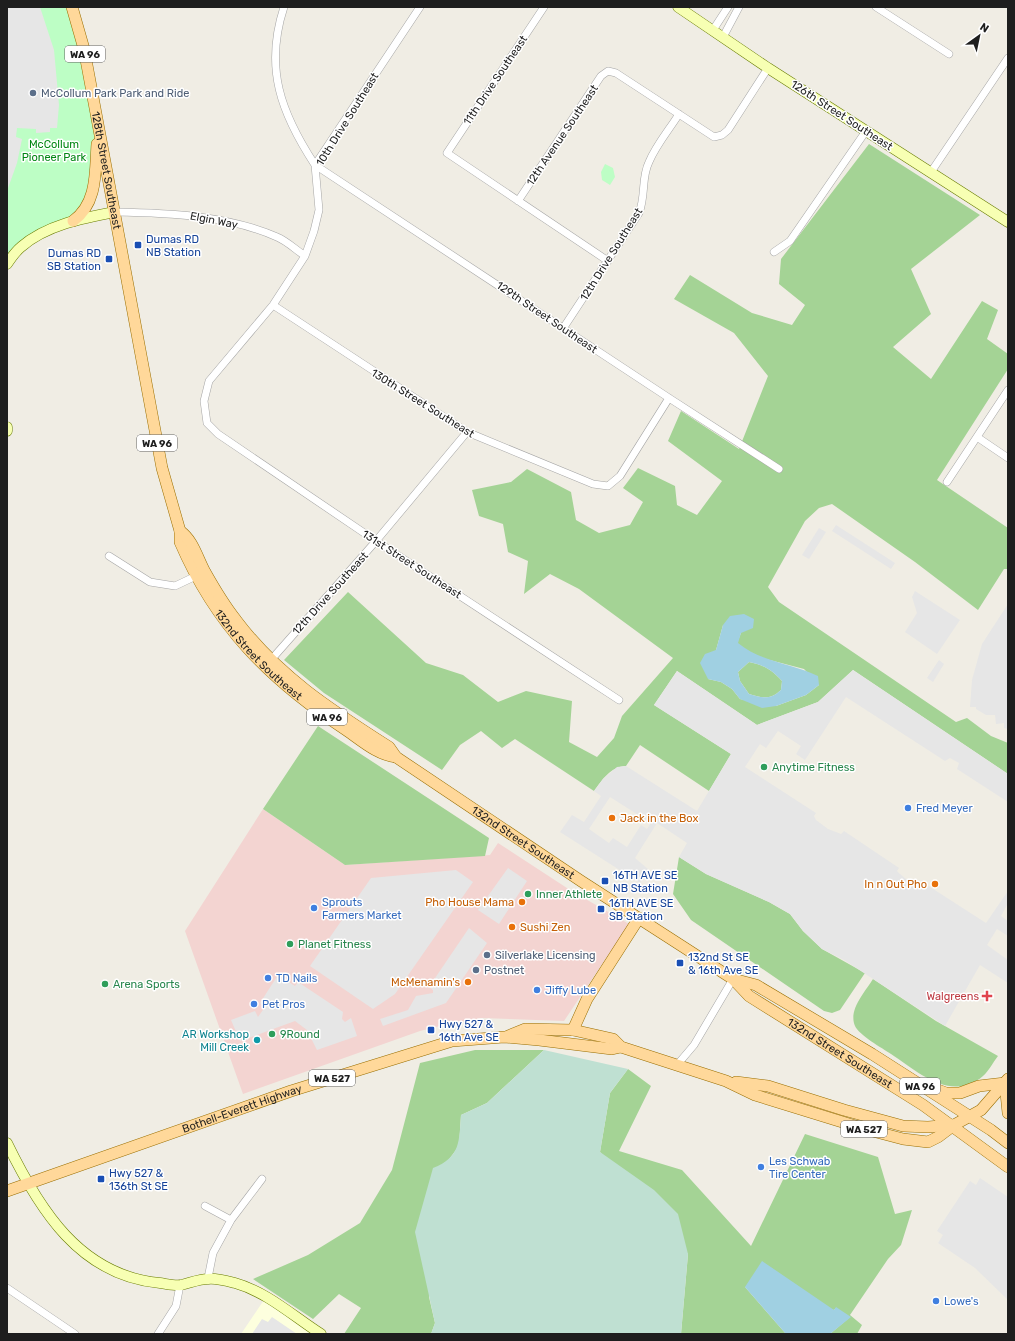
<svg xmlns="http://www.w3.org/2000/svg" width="1015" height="1341" viewBox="0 0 1015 1341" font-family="Rubik,sans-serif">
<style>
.commercial{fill:#f3d4d1}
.education{fill:#fdffde}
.forest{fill:#a4d395;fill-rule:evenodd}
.wetland{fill:#bfe0d2}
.park{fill:#bdfec5}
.parking{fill:#e6e6e6;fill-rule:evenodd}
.water{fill:#a0d0e2;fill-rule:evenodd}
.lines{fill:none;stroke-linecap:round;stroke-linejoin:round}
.street-casing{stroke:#a5a5a5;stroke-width:8}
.secondary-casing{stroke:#677b00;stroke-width:11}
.primary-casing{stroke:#996e00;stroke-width:12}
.street{stroke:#fff;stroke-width:7}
.secondary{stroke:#f7ffb3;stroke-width:10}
.primary{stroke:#ffd89a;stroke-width:11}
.service-dot{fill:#5c6f8a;stroke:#fff;stroke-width:1.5}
.transit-dot{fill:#1a4fb4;stroke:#fff;stroke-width:1.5}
.leisure-dot{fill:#2e9e5b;stroke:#fff;stroke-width:1.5}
.shop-dot{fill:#3f7fe0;stroke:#fff;stroke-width:1.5}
.food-dot{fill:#e8710a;stroke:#fff;stroke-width:1.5}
.health-dot{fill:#e0444e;stroke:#fff;stroke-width:1.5}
.culture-dot{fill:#0f9aa8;stroke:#fff;stroke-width:1.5}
.labels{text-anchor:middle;stroke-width:3;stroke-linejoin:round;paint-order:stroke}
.shield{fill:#fff;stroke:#626262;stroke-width:1}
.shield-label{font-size:10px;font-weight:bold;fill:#1e1e1e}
.street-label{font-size:11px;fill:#1e1e1e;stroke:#fff}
.service-label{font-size:11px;fill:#4e5e75;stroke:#fff;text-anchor:start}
.park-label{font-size:11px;fill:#028713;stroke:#fff}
.transit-label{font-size:11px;fill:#164399;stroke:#fff;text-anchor:start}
.leisure-label{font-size:11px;fill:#27864d;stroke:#fff;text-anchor:start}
.shop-label{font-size:11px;fill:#366cbe;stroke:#fff;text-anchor:start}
.food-label{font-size:11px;fill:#c56008;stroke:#fff;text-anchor:end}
.health-label{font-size:11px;fill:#be3a42;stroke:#fff;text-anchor:end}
.culture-label{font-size:11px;fill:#0d838f;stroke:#fff;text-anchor:end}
</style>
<rect width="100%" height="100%" fill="#f0ede4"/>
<!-- commercial -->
<path class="commercial" d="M263,809L345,865L490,855L498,843L570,890L629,924L564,1021L482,1018L448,1024L420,1031L243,1094L185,931Z"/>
<!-- education -->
<path class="education" d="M266,1297L321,1334H241Z"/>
<!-- forest -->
<path class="forest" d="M869,144L980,215L911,269L931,314L893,347L931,379L982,301L998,310L987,339L1008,354V369L937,480L1008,528V569H1004L978,610L915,562L832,504L819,508L805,521L768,587L779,602L956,722L967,718L991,736L1008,743V774L853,670L818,702L757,725L677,671L654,705L731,754L709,791L640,745L626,766C610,767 603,779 594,791L515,739L502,748L481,731L460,745L442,770L324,693L284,660L348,592L426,663L463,675L498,702L526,691L572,701L569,742L597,757L614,738L622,716L673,658L579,589L550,574L524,594L528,561L508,552L503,524L479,516L472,490L511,482L527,469L571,492L576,520L599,533L630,525L643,502L623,488L638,468L675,486L677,505L697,515L722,481L668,441L681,411L739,449L768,376L734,333L674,299L690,275L752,313L792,325L805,305L779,284L781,259ZM723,625L741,633L737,643L748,652L762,658L804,669L819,685L806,695L776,706L740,699L732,689L721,682L708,679Z
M749,662C764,665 772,670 782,681L781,690C770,700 763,698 749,694L740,681L738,672Z
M318,726L489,838L485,856L345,865L263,809Z
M679,857L706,874L769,902L790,914L803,931L822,949L865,973L840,1010L832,1013L824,1011L691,920L673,894Z
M873,979L936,1021L998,1056C993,1062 989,1071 983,1076C952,1103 918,1072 891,1054C882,1048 859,1035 855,1026C848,1010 865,992 873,979Z
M475,1050H544L487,1103L461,1115L459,1146L447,1162L429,1297L435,1323L431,1334H344L361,1308L339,1294L313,1319L253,1279L308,1255L360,1223L392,1170L420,1063Z
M628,1069L651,1086L619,1151L682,1170L751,1246L805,1134L878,1157L895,1214L912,1210L901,1245L888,1259L850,1315L862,1325L857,1334H830L850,1317L836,1308L834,1310L745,1287L786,1334H681L688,1254L600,1152L610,1093Z"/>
<!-- wetland -->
<path class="wetland" d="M544,1050L628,1069L610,1093L600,1152L654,1190L678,1214L688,1254L681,1334H431L435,1323L415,1232L433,1168C461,1157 459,1141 461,1115L487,1103Z"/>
<!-- park -->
<path class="park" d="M7,7H72L103,157L80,213L51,228L7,264Z
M605,164L613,168L615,177L610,185L602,180L601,172Z"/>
<!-- parking -->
<path class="parking" d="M7,7H40L54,50L59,105L57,128H50V132L36,133V129L17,128L16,137L22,139L17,163L7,191Z
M836,525L895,563L891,569L832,531Z
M819,528L826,532L809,559L802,555Z
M915,591L960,620L937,654L905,632L917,613L912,597Z
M1008,604V729L1004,728V723L996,724L995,715H986L976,709V707H970L972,680L982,644Z
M939,660L944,664L933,682L927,678Z
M853,670L1008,774V802L957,769L959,763L950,758L945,761L846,697L805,760L796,754L801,746L778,731L766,748L760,744L745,767L816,813L814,816L816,820L828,829L841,834L844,831L899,868L897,871L900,874L913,885L924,889L927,885L986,923L1008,891V903L1001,916L1008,921V936L997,929L987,945L1008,960V983L980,965L945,1026L844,960L822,949L803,931L790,914L769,902L706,874L679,857L687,843L657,823L635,858L648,869L640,883L560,832L572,815L584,822L601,796L594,791L603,779L617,767L626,766L697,811L731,754L654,705L677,671L757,725L818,702ZM610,797L651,823L647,829L641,825L627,847L613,838L609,843L589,829Z
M508,868L527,881L499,924L478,910Z
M456,870L473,882L395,994L373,1009L310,966L371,878Z
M469,928L487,943L446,1003L383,1026L380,1019L408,1010L416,996L433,993V990L429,987Z
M278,975L295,986L298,982L343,1012L342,1019L345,1022L351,1018L357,1036L317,1050L307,1030L295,1021L240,1041L231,1020L255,1011L258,1017L265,1007L260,1003Z
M980,1178L1008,1197V1300L975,1268L938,1243L943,1235L937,1231L970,1181L976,1185Z
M272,1317L297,1334H252L262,1319L268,1322Z"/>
<!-- water -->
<path class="water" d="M744,614L754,619L753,628L741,633L738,643C761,662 791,663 818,676L819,685L806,695L776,706L762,708L740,699L732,689L721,682L708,679L700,663L705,654L716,650L723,625L730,616ZM749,662C764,665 772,670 782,681L781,690C770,700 763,698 749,694L740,681L738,672Z
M762,1261L834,1310L836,1307L851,1317L830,1334H786L745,1287Z"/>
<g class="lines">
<defs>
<path id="street" d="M284,7C264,68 281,113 315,165L669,398L779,469
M420,7L315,165L319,210L314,231L305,256L273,305L209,381L204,401L207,423L218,434L376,541L619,700
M544,7L447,153L608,261
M876,7L949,54
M713,30L728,7
M723,37L739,7
M931,172L1008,58
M518,201L601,76L608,71L616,73L714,137L722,135L728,130L768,68
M115,212C169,213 227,215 277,237C287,241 296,250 305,256
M774,252L790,241L866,131
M273,305L467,432L593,484L608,486L620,476L669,398
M564,327L639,213C646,195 641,178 649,162C656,145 669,130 679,114
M977,437L1008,458
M947,482L1008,390
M109,556L150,582L175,586L196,576
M270,661L376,541L467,432
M677,1065L694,1045L733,979
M205,1206L231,1220
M208,1278L213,1253L231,1220L262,1179
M7,1288L75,1334
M158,1334L176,1306L180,1285"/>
<path id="secondary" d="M678,7L768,68L1008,222
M7,264C11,258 15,252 21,247C46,225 83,218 115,212
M7,427V431
M7,1143C39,1209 80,1276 160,1283C167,1284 175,1286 181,1285C190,1283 199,1279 208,1279C216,1278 227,1281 235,1283C267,1292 293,1316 321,1334"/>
<g id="primary">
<path id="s1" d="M72,7L84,49L162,468L180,531V542C216,626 270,680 346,730C361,740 377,755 396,757"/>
<path d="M73,221C98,203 95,171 97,144"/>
<path id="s2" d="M180,531C193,540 197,557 205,572C214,588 224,605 236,620C278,676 331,710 389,747L396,757L581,881L733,979L749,996L923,1105L1008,1167"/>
<path d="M733,979L756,985L872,1054L991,1130L1008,1143"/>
<path d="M573,1030L587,999L639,918"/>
<path d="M508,1036L525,1029L573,1030L613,1039L621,1047L726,1081L755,1095L865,1129L903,1139L928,1142L938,1137L954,1125L981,1110L1008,1079"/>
<path d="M736,1082L768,1086L844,1110L903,1126L928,1127L953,1125"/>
<path d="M1005,1083L1008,1113"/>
<path d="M930,1087L946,1093H960L979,1086L1005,1083"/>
<path id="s3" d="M7,1191L291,1091L452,1041L504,1037L539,1040L612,1049L621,1047"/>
</g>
</defs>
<!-- street casing -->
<use href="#street" class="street-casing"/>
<!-- secondary casing -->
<use href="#secondary" class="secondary-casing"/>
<!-- primary casing -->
<use href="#primary" class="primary-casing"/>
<!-- street -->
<use href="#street" class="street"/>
<!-- secondary -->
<use href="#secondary" class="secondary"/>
<!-- primary -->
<use href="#primary" class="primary"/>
</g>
<!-- markers -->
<g class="service-dot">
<circle cx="33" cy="93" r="4"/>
<circle cx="487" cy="955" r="4"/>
<circle cx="476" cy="970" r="4"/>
</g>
<g class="transit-dot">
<rect x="134" y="241" width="8" height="8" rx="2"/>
<rect x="105" y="255" width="8" height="8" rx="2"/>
<rect x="601" y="877" width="8" height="8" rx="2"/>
<rect x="597" y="905" width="8" height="8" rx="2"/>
<rect x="676" y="959" width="8" height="8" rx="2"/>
<rect x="427" y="1026" width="8" height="8" rx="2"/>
<rect x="97" y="1175" width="8" height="8" rx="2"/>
</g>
<g class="leisure-dot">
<circle cx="764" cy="767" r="4"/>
<circle cx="528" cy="894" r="4"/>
<circle cx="290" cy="944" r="4"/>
<circle cx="105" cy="984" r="4"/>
<circle cx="272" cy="1034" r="4"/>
</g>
<g class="shop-dot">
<circle cx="908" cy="808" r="4"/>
<circle cx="314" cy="908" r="4"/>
<circle cx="268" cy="978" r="4"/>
<circle cx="537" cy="990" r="4"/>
<circle cx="254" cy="1004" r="4"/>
<circle cx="761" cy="1167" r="4"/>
<circle cx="936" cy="1301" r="4"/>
</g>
<g class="food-dot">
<circle cx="612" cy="818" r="4"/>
<circle cx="935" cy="884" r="4"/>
<circle cx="522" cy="902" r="4"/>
<circle cx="512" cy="927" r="4"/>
<circle cx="468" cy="982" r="4"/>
</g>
<path class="health-dot" d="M985 990h4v4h4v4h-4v4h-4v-4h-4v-4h4z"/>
<circle class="culture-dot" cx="257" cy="1040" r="4"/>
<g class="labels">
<!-- shield labels -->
<g class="shield">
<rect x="65" y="46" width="40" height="16" rx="3"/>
<rect x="137" y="435" width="40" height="16" rx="3"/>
<rect x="307" y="709" width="40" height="16" rx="3"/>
<rect x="309" y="1070" width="46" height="16" rx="3"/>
<rect x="900" y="1078" width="40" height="16" rx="3"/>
<rect x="841" y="1121" width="46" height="16" rx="3"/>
</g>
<g class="shield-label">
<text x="85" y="58">WA 96</text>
<text x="157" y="447">WA 96</text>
<text x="327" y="721">WA 96</text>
<text x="332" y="1082">WA 527</text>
<text x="920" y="1090">WA 96</text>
<text x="864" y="1133">WA 527</text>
</g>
<!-- street labels -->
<g class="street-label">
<text transform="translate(495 80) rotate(-56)" y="4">11th Drive Southeast</text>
<text transform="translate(842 115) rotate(33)" y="4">126th Street Southeast</text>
<text transform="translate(347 119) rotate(-58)" y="4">10th Drive Southeast</text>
<text transform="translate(562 135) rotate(-56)" y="4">12th Avenue Southeast</text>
<text dy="4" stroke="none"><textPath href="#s1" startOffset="167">128th Street Southeast</textPath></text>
<text transform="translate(214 220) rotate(11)" y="4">Elgin Way</text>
<text transform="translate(611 254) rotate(-58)" y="4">12th Drive Southeast</text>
<text transform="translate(547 317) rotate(34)" y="4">129th Street Southeast</text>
<text transform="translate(423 403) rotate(32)" y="4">130th Street Southeast</text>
<text transform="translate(412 564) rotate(33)" y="4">131st Street Southeast</text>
<text transform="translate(330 593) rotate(-48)" y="4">12th Drive Southeast</text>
<text dy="4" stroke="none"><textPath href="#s1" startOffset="685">132nd Street Southeast</textPath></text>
<text dy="4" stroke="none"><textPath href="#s2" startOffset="471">132nd Street Southeast</textPath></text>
<text dy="4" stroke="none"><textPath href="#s2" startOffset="852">132nd Street Southeast</textPath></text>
<text dy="4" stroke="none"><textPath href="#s3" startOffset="249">Bothell-Everett Highway</textPath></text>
</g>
<!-- service labels -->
<g class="service-label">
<text x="41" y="97">McCollum Park Park and Ride</text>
<text x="495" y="959">Silverlake Licensing</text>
<text x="484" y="974">Postnet</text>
</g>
<!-- park labels -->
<g class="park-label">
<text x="54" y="148">McCollum<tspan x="54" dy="13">Pioneer Park</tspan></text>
</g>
<!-- transit labels -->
<g class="transit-label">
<text x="146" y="243">Dumas RD<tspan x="146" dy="13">NB Station</tspan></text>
<text x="101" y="257" text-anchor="end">Dumas RD<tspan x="101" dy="13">SB Station</tspan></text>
<text x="613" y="879">16TH AVE SE<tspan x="613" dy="13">NB Station</tspan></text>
<text x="609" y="907">16TH AVE SE<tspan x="609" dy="13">SB Station</tspan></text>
<text x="688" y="961">132nd St SE<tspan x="688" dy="13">&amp; 16th Ave SE</tspan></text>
<text x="439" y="1028">Hwy 527 &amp;<tspan x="439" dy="13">16th Ave SE</tspan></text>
<text x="109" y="1177">Hwy 527 &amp;<tspan x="109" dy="13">136th St SE</tspan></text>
</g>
<!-- leisure labels -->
<g class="leisure-label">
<text x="772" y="771">Anytime Fitness</text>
<text x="536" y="898">Inner Athlete</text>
<text x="298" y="948">Planet Fitness</text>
<text x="113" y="988">Arena Sports</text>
<text x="280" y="1038">9Round</text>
</g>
<!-- shop labels -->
<g class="shop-label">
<text x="916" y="812">Fred Meyer</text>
<text x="322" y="906">Sprouts<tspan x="322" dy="13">Farmers Market</tspan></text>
<text x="276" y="982">TD Nails</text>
<text x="545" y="994">Jiffy Lube</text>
<text x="262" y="1008">Pet Pros</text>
<text x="769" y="1165">Les Schwab<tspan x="769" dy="13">Tire Center</tspan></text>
<text x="944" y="1305">Lowe's</text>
</g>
<!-- food labels -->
<g class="food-label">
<text x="620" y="822" text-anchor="start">Jack in the Box</text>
<text x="927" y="888">In n Out Pho</text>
<text x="514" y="906">Pho House Mama</text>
<text x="520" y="931" text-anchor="start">Sushi Zen</text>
<text x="460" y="986">McMenamin's</text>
</g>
<!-- health labels -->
<g class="health-label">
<text x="979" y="1000">Walgreens</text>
</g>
<!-- culture labels -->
<g class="culture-label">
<text x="249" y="1038">AR Workshop<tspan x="249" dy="13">Mill Creek</tspan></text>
</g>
</g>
<!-- border -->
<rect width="1015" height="1341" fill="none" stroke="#1e1e1e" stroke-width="16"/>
<!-- north arrow -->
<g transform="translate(979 36) rotate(33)" stroke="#ffffff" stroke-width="3" paint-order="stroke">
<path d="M0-3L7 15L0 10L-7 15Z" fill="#1e1e1e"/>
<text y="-6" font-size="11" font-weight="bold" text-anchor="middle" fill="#1e1e1e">N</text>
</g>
</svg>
